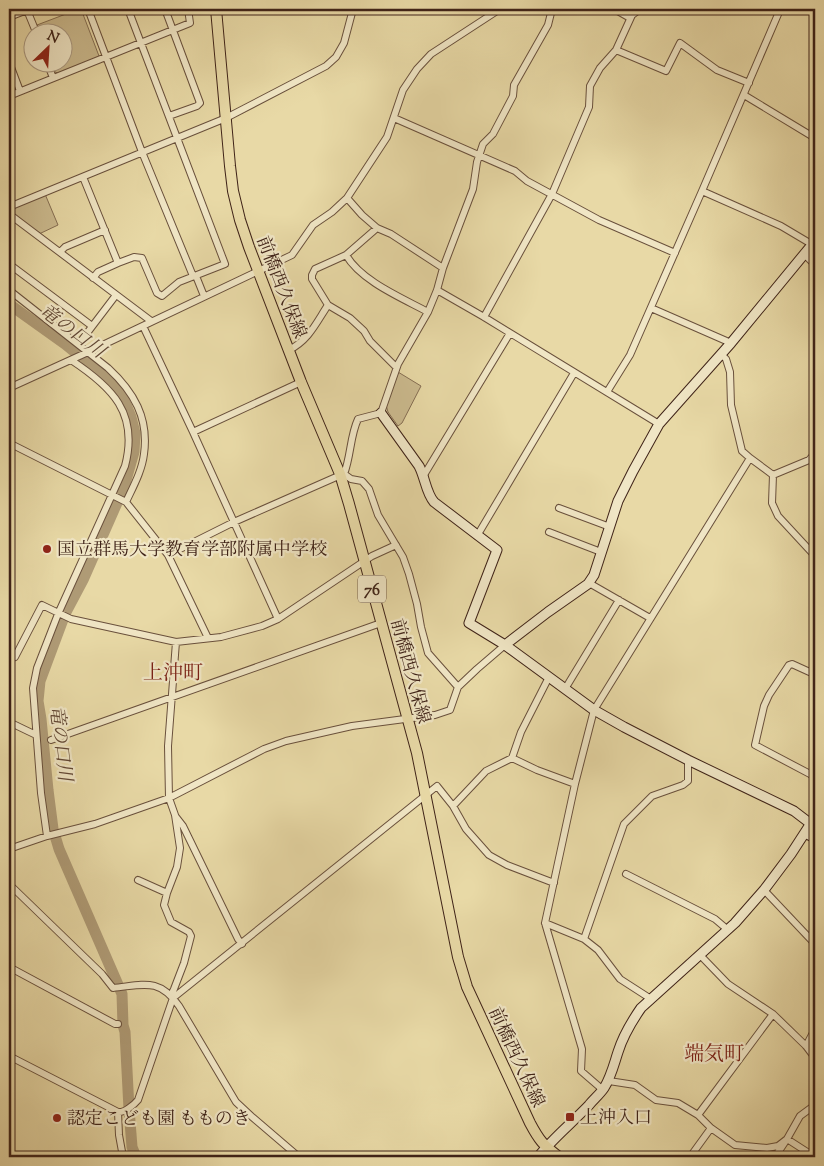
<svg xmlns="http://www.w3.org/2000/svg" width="824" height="1166" viewBox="0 0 824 1166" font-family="'Sorts Mill Goudy','Noto Serif JP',serif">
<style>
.green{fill:#cbba8e;stroke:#856e53}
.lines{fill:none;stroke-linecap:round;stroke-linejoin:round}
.river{stroke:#af9b76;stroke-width:11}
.street-casing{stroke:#69503c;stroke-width:8}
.secondary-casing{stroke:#3f2318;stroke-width:11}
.primary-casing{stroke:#3f2318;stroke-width:12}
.street{stroke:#f0e6c5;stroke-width:6}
.secondary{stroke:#f0e6c5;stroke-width:9}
.primary{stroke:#e8d9a6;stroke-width:10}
.poi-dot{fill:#8f2418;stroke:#f0e6c5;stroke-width:2}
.labels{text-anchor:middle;stroke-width:4.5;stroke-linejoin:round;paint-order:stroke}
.shield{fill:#f0e6c5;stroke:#745e4c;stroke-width:1}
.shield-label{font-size:16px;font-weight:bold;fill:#3f2318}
.street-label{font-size:18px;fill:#3f2318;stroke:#f0e6c5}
.poi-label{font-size:18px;fill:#3f2318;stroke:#f0e6c5;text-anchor:start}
.water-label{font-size:19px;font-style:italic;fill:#614734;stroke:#f0e6c5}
.quarter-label{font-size:20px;fill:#7a1f14;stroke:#f0e6c5}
</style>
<rect width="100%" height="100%" fill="#e8d9a6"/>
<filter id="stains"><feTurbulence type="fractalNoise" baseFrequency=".004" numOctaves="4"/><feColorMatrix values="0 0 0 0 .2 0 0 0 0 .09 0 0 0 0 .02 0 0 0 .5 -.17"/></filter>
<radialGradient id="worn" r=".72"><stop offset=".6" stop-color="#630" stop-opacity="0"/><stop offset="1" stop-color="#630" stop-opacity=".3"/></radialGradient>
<!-- green -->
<path class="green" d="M79,9H81L99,56L98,58L58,73L55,72L52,63L62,62V32H40L37,25Z
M45,194L58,225L39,234L13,214V208Z
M398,372L421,386L402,423L398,426L388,412L386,405Z"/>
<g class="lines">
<!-- river -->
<path class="river" d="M9,304L65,344L108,379L123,397L131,417L135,433L134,452L124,487L83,580L65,614L40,681L38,701L41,719L48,790L53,829L59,849L122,994L123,1025L125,1032L129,1109L132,1147L136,1157"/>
<defs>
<path id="street" d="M88,9L142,152L193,276
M165,9L200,103L197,106L169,116
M614,9L630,18
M27,10L36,32
M9,17L30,9
M616,50L632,15L640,9
M9,62L20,91
M47,62L53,78
M744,95L815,138
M9,96L190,23L188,9
M394,118L515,171L527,181L599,220L675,253
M83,177L118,263
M702,191L781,226L813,245
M347,198L362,215L377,228L391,234L443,268
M9,207L226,118L326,66L336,57L344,43L353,9
M9,214L151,321
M377,228L346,255L315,269L312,275V279L328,305L350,318L364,331L370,341L396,367
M60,252L65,247L105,230
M346,255C361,281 402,298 428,312
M805,255L815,265
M9,264L92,326
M196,276L204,296
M93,278L98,272L118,263L134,257L142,258L157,293L162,296L179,282L225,264L128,9
M9,290L108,368C134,392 149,418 144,454C142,471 133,487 126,502
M437,290L484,317L659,424
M651,308L731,343
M484,317L552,194L589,107L590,86L600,68L616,50L666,71L680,43L717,70L749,83
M143,326L193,432L278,619
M76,342L81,341L116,295
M289,350C309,340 316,323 328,305
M721,354L726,359L730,372L731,405L742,451L750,458
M9,388L88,352L292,255L313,225L332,212L347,198L387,137L403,90L417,69L431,54L500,9
M607,392L630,355L702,191L779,12L782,9
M193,432L301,382
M9,443L126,502L168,555L208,638
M344,474C351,456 350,436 358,419L381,413L398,364L428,312L437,290L443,268L473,189L477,162L483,144L493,134L513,96L514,85L548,25L552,9
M344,474L351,479L362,481L369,489L378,515L403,557L409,574L417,604L421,627L428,653L458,687
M424,475L510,333
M773,475L772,503L778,516L815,556
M773,475L809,460L815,453
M559,508L610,527
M549,532L601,552
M477,536L574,373
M168,555L234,522L343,474
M589,583L650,618
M9,654L15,657L42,605L71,619L176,642L221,637L262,626L278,619L372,556L396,545
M815,668L814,674L792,664L789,665L769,695L764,706L755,745L810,774L815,778
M549,677L521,732L512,758L537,770L575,784
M565,689L619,600
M9,722L36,735
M51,740L381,623
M453,806L486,771L512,758
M176,817L183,826L238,939L242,944
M47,836L41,793L33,688L37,668L58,614L125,466C139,413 112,387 71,360
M9,849L47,836L95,824L169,798L264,749L286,741L352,726L435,715L450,710L458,687L477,669L505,645
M626,874L715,919L728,930
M138,880L167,893
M9,884L102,974L113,988C143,985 159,977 179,1006L236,1102L251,1116L299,1157
M764,890L815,944
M545,923L584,939L598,950L620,979L651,999
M584,939L624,824L652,796L683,785L688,781V760
M700,955L728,984L773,1014L806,1046L815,1058
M9,967L115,1024H118
M171,995L174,989L184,963L191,936L189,932L171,922L164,905L167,893L177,867L180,848L175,815L169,798L168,746L176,642
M806,1046L815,1029
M9,1056L118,1112C124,1113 134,1105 138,1100L173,998L437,786L453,806L466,829L489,855L507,865L554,883
M609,1081L635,1085L656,1100L678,1103L698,1115L711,1128L735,1145L767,1148L778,1146L787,1139L800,1116L815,1105
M603,1090L581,1071L582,1049L545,923L575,784L594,710L750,458L773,475
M118,1112L119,1135L123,1157
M698,1115L773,1014
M690,1157L711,1128
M775,1157L787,1139L815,1157"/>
<path id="secondary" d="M381,413L419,466C425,477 426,493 434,502L497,550L469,623L505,645L594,710L624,727L688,760L794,811L811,824
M505,645L548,612L588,584L594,575L618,501L633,471L659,424L731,343L815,241
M805,833L815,838
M538,1157C553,1138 572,1123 589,1105C594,1099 600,1094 604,1088C611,1077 614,1064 618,1052C623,1036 632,1021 641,1008L735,923L764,890L791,854L815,817"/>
<path id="primary" d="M216,9L230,166L233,191L240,220L249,247L301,382L340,474L349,504L417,753L458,957L467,987L530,1123C539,1140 543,1145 559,1157"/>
</defs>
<!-- street casing -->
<use href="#street" class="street-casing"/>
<!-- secondary casing -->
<use href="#secondary" class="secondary-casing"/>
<!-- primary casing -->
<use href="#primary" class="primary-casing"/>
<!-- street -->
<use href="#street" class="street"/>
<!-- secondary -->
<use href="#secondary" class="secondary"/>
<!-- primary -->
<use href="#primary" class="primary"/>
</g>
<!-- markers -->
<g class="poi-dot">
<circle cx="47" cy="549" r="5"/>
<rect x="565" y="1112" width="10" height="10" rx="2.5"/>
<circle cx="57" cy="1118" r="5"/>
</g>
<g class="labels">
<!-- shield labels -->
<rect class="shield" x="358" y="575.5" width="28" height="27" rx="4"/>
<g class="shield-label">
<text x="372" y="595">76</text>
</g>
<!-- street labels -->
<g class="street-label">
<text transform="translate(282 287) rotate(69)" y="6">前橋西久保線</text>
<text transform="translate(411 671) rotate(75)" y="6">前橋西久保線</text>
<text transform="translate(517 1057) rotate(65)" y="6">前橋西久保線</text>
</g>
<!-- poi labels -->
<g class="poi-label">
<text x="57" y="555">国立群馬大学教育学部附属中学校</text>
<text x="580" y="1123">上沖入口</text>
<text x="67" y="1124">認定こども園 もものき</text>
</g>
<!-- water labels -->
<g class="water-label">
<text transform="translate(73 330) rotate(37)" y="7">竜の口川</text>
<text transform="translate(62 743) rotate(83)" y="7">竜の口川</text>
</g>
<!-- quarter labels -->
<g class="quarter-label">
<text x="173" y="679">上沖町</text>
<text x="714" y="1060">端気町</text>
</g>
</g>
<!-- margin -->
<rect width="824" height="1166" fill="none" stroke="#e8d9a6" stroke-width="30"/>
<rect x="10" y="10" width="804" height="1146" fill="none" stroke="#3f2318" stroke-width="2.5"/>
<rect x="15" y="15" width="794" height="1136" fill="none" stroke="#3f2318"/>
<!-- north arrow -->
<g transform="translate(48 48) rotate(25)"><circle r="24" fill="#f0e6c5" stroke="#a99880"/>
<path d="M0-4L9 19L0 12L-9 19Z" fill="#8f2418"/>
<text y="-8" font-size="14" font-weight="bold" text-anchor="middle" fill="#3f2318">N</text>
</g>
<rect width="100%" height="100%" filter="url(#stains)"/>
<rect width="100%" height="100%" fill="url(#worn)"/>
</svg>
